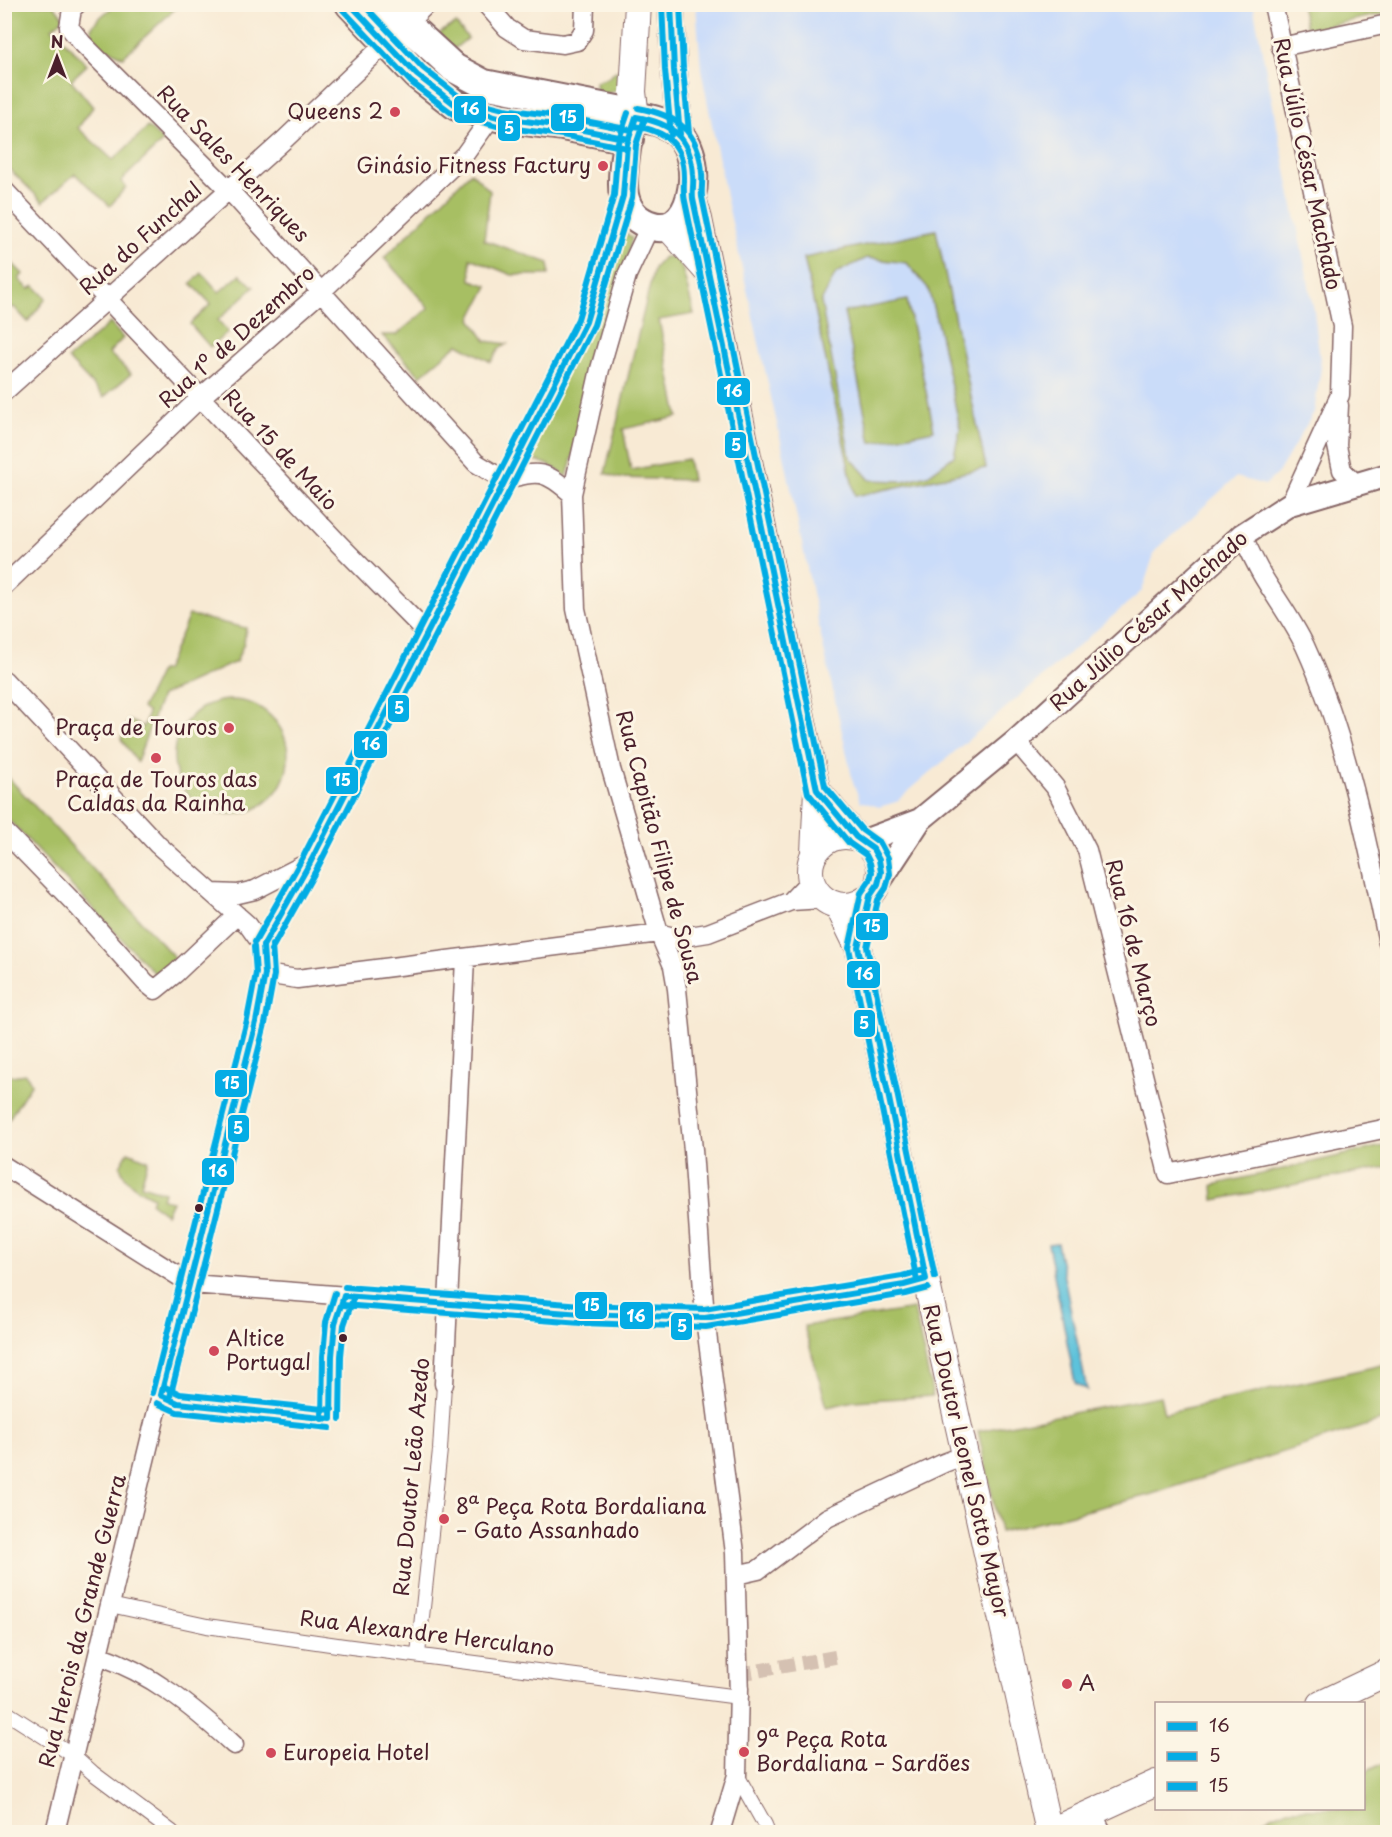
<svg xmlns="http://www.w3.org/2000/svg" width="1392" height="1837" viewBox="0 0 1392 1837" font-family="'Playpen Sans',sans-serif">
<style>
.built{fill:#cadcf9}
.green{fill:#a7bf64;stroke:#786f48;stroke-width:1.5;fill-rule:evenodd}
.water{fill:#5dc2db;stroke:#547083;stroke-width:1.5}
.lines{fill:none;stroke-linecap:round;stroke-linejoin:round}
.pedestrian-tunnel{stroke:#d5c1b2;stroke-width:14;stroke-dasharray:14 7;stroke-linecap:butt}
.pedestrian-casing{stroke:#876666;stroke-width:16}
.minor-casing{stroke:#876666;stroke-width:21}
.tertiary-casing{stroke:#876666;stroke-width:26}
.secondary-casing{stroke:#876666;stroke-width:28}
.primary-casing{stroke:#876666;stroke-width:32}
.pedestrian{stroke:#fff;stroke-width:14}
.minor{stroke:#fff;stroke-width:18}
.tertiary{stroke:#fff;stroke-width:22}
.secondary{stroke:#fff;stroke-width:26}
.primary{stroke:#fff;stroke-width:28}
.bus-1-casing{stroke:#fcf5e5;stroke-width:10}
.bus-2-casing{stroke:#fcf5e5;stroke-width:10}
.bus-3-casing{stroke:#fcf5e5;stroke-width:10}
.bus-1{stroke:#04ace5;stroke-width:6}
.bus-2{stroke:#04ace5;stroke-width:6}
.bus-3{stroke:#04ace5;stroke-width:6}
.poi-dot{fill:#d1495b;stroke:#fcf5e5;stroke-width:2}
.bus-dot{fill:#4a1f2b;stroke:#fcf5e5;stroke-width:2}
.labels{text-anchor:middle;stroke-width:6;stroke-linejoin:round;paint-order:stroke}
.poi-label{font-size:21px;fill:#4a1f2b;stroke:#fcf5e5;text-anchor:start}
.street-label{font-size:21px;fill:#4a1f2b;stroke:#fcf5e5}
.line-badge{stroke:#fcf5e5;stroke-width:2}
.badge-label{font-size:16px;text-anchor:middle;font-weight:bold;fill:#fff}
</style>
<rect width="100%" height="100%" fill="#fcf5e5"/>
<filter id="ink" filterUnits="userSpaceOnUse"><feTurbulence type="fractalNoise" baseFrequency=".0167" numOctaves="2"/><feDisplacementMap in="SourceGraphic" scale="12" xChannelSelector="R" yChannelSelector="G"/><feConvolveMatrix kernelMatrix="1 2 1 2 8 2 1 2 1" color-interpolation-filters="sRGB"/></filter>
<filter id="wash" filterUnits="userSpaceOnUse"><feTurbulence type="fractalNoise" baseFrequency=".008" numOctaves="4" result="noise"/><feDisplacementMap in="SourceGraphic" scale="24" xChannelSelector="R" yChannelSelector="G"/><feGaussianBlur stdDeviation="1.35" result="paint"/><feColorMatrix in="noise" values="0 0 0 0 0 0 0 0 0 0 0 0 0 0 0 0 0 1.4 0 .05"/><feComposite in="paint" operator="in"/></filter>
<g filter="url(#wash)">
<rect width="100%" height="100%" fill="#f8ead4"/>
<!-- built -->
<path class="built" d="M696,5H1253L1314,311L1321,368L1314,412L1278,473L1265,485L1236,477L1155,551L1142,591L896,802L879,807L860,801L853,782L822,641L784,455L726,196L701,69Z"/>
<!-- green -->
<path class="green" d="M176,4L178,6L123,57L109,49H98L93,41L91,28L98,19L115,5Z
M4,5H54L64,18L52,28L87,65L71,80L93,107L78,128L113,160L148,127L163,141L121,181L126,187L110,206L75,174L43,202L5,165Z
M1301,5H1387V13L1312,29L1306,27Z
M456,24L468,38L454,49L439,34L447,28Z
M616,71L623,75L622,87L604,95L597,92L596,82L608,78Z
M471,172L490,191L484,240L549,263V275H512L470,258L471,280L488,286L471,319L486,341L507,344L499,349L491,362L458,344L420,376L382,335H396L429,308L384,258Z
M618,226L632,238L567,477C553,466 542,460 524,459Z
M936,230L986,468L855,496L804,258ZM867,258L907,263L928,288L940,334L960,428L954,456L928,475L903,481L870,480L850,457L821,302L836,273Z
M5,256L23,274L19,279L29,289L34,286L46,298L28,322L14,307L9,308L5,304Z
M664,257H676L683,271L694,314L659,320L678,417L623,429L631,470L688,459L692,480L618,478L605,473L654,268Z
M202,273L219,292L240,275L254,287L218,320L228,332L210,347L190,324L211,304L191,283Z
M907,300L934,430L871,443L844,312Z
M110,323L123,338L109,353L131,374L104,397L68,359Z
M189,615L246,628L244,643L236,662L161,696L137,762L121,739L128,720L143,727L148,713L142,708L160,671H165Z
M174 757a57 57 0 1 1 114 0a57 57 0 1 1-114 0Z
M5,774L175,958L156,975L5,816Z
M25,1074L32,1083L5,1125V1077Z
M1387,1145V1167L1214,1200L1213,1185Z
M128,1152L148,1160L141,1185L164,1192L162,1199L172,1201L166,1214L151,1203L153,1197C137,1189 125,1183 120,1166Z
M914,1309L933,1396L854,1401L827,1407L804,1326Z
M1387,1364V1419L1149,1495L1000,1532L978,1431L1160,1396L1164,1413Z
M1387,1761V1832H1235L1288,1809L1364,1808V1773Z"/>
<!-- water -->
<path class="water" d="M1057,1243L1087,1390L1075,1383L1048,1244Z"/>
</g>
<g filter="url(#ink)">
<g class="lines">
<!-- pedestrian-tunnel -->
<path class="pedestrian-tunnel" d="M739,1674L841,1656"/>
<defs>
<path id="pedestrian" d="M110,1605L207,1626L344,1646L739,1697
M418,1654L440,1450L444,1384
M4,1711L73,1755L93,1773L172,1832
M737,1775L765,1825L767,1832"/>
<path id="minor" d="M77,4L72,9L69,27L82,43L229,190L476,463L504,480
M486,4L507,28L524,39L563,44L577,41L584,30L585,4
M1273,4L1342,326L1340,395L1290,504
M406,24L427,4
M1281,47L1388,24
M4,190L340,545L427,633
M650,226L627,275L600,369L572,494L576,609L611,769L659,933L673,966L677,989L693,1150L705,1318L735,1553L739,1697
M4,392L283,141L385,44
M1339,405L1337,446L1342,470L1356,484
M504,480C540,470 544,470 572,494
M1242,535C1250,551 1257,568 1267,583C1280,604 1294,623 1305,646C1347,738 1368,844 1388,943
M4,586L200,398L322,291L465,154L492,116
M4,680L158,845L248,925L263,946
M1016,741L1055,787L1087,850L1168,1174L1388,1128
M4,831L79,908L145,982L155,990L176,973L237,915
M212,893L238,894L255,890L311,861
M791,901L811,880
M263,946L311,861L586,322L623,196
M265,974L297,979L659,933L677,938L708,933L791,901L823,899
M4,1166L191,1284L582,1314L705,1318L904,1285L926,1279
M444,1384L465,959
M736,1575L758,1570L827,1518L944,1463L965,1455
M98,1655C151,1673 193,1707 234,1745
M1093,1814L1102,1832
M55,1832L155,1419L256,1022L265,974L263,946
M720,1832L737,1775L739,1688"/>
<path id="tertiary" d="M864,841L920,820
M878,884L920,820L1016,741L1242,535L1290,504L1388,475"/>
<path id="secondary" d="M671,4L674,70L680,134
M636,117L633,92L638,4
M692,195L699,219L817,790L814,853
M667,226L708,272
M817,790L856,837
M810 871a35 35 0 1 1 70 0a35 35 0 1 1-70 0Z
M838,906L858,947L929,1293L1049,1832L1156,1783
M1321,1704L1388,1672"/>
<path id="primary" d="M350,4L417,75L457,106L502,118L563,126L629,139
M388,4L406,24L454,68L484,84L617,110L634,119
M636,117C652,119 666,122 678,133C707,160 694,249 643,222C628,214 623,199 623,184C623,168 627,128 636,117Z"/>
</defs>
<!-- pedestrian casing -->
<use href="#pedestrian" class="pedestrian-casing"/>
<!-- minor casing -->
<use href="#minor" class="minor-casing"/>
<!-- tertiary casing -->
<use href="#tertiary" class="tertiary-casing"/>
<!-- secondary casing -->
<use href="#secondary" class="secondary-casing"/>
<!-- primary casing -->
<use href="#primary" class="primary-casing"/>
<!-- pedestrian -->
<use href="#pedestrian" class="pedestrian"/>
<!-- minor -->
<use href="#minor" class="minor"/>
<!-- tertiary -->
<use href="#tertiary" class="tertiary"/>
<!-- secondary -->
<use href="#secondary" class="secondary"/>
<!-- primary -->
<use href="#primary" class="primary"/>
<defs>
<path id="bus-1" d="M350,4L417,75L457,106L502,118L563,126L629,139
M671,4L674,70L680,134
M636,117C671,123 691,137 693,175C694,183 692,191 693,199L817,790L856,837L873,849L879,860L881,872L878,884L870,896L858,947L926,1279
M263,946L311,861L586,322L623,196L627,144L636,117
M344,1296L582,1314L705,1318L904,1285L926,1279
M161,1395L256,1022L265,974L263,946
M161,1395L178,1403L331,1419
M331,1419L332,1356L335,1323L344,1296"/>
<path id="bus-2" d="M662,4L665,70L671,135
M343,10L411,82L453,114L501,127L562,135L627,148
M634,126C665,131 684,143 684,177C684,185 683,193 685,201L808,793L849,843L866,855L870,863L872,872L870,880L861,893L849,948L917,1281
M271,950L319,865L594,325L632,198L636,145L644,121
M343,1305L581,1323L706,1327L905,1294L928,1288
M170,1397L265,1024L274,975L272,945
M157,1403L177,1412L330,1428
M340,1419L341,1356L344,1325L353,1299"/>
<path id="bus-3" d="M363,4L423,68L461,98L504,109L565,117L631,130
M680,4L683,69L689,133
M638,108C677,115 699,131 702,173C703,182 701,189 702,197L825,786L862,830L880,843L888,858L890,874L886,888L878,900L867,947L935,1277
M255,942L303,857L578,319L614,195L618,142L628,113
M345,1287L582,1305L704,1309L902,1276L924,1270
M165,1387L180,1394L332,1410
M152,1393L247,1020L256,973L254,947
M322,1419L323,1356L326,1322L335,1293"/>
</defs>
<!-- bus-1 casing -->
<use href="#bus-1" class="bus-1-casing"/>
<!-- bus-2 casing -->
<use href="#bus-2" class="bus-2-casing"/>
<!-- bus-3 casing -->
<use href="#bus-3" class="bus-3-casing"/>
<!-- bus-1 -->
<use href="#bus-1" class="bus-1"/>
<!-- bus-2 -->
<use href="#bus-2" class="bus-2"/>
<!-- bus-3 -->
<use href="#bus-3" class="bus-3"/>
</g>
</g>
<!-- markers -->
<g class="poi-dot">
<circle cx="395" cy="112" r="6"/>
<circle cx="603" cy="166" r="6"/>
<circle cx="229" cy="728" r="6"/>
<circle cx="156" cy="758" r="6"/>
<circle cx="214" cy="1351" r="6"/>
<circle cx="444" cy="1519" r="6"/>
<circle cx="1067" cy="1684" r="6"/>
<circle cx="744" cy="1752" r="6"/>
<circle cx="271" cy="1753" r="6"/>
</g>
<g class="bus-dot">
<circle cx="199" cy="1208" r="5"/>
<circle cx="343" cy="1338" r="5"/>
</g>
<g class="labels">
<!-- poi labels -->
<g class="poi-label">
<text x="383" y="119" text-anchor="end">Queens 2</text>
<text x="591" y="173" text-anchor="end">Ginásio Fitness Factury</text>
<text x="217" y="735" text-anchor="end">Praça de Touros</text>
<text x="156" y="787" text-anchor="middle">Praça de Touros das<tspan x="156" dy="24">Caldas da Rainha</tspan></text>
<text x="226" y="1346">Altice<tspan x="226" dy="24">Portugal</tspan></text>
<text x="456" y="1514">8ª Peça Rota Bordaliana<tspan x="456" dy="24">– Gato Assanhado</tspan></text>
<text x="1079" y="1691">A</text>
<text x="756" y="1747">9ª Peça Rota<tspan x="756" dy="24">Bordaliana – Sardões</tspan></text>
<text x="283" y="1760">Europeia Hotel</text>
</g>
<!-- street labels -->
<g class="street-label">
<text transform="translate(233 164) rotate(46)" y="7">Rua Sales Henriques</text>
<text transform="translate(1307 164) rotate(78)" y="7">Rua Júlio César Machado</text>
<text transform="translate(141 239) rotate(-42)" y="7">Rua do Funchal</text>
<text transform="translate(237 337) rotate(-42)" y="7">Rua 1º de Dezembro</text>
<text transform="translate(280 450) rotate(47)" y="7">Rua 15 de Maio</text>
<text transform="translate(1149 621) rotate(-42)" y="7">Rua Júlio César Machado</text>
<text transform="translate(659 847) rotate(75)" y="7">Rua Capitão Filipe de Sousa</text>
<text transform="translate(1133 943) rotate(76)" y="7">Rua 16 de Março</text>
<text transform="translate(966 1461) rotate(77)" y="7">Rua Doutor Leonel Sotto Mayor</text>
<text transform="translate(412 1477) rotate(-85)" y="7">Rua Doutor Leão Azedo</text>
<text transform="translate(83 1621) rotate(-76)" y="7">Rua Herois da Grande Guerra</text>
<text transform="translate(427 1634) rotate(7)" y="7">Rua Alexandre Herculano</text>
</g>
</g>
<g class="line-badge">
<rect x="453" y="95" width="34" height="29" rx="6" fill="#04ace5"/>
<rect x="550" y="103" width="35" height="29" rx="6" fill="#04ace5"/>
<rect x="497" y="114" width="24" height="28" rx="6" fill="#04ace5"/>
<rect x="716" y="377" width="35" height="29" rx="6" fill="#04ace5"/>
<rect x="724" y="431" width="23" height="28" rx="6" fill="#04ace5"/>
<rect x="387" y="694" width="23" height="29" rx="6" fill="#04ace5"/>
<rect x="353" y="730" width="35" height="29" rx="6" fill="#04ace5"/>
<rect x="325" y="766" width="34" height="29" rx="6" fill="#04ace5"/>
<rect x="855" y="912" width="34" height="29" rx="6" fill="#04ace5"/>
<rect x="846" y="960" width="35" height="29" rx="6" fill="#04ace5"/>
<rect x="853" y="1009" width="23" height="29" rx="6" fill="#04ace5"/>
<rect x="214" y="1069" width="34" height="29" rx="6" fill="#04ace5"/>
<rect x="227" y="1114" width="23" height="29" rx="6" fill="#04ace5"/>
<rect x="201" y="1157" width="34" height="29" rx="6" fill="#04ace5"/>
<rect x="574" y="1291" width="34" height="29" rx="6" fill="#04ace5"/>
<rect x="619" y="1301" width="35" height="29" rx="6" fill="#04ace5"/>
<rect x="670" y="1312" width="23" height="29" rx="6" fill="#04ace5"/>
</g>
<g class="badge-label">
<text x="470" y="115">16</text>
<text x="568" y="123">15</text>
<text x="509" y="134">5</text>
<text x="733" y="397">16</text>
<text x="736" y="451">5</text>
<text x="399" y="714">5</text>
<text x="371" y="750">16</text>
<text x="342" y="786">15</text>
<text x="872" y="932">15</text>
<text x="864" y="980">16</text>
<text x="864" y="1029">5</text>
<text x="231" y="1089">15</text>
<text x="238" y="1134">5</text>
<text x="218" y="1177">16</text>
<text x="591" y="1311">15</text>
<text x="636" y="1322">16</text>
<text x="682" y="1332">5</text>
</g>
<!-- margin -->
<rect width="1392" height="1837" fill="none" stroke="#fcf5e5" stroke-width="24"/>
<!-- legend -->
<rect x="1155" y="1702" width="210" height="108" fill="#fcf5e5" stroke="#b59f9b" stroke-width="1.5"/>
<rect x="1167" y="1722" width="30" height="9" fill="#04ace5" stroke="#b59f9b" stroke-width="1.5"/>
<text x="1209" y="1732" font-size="18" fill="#4a1f2b">16</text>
<rect x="1167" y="1752" width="30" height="9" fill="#04ace5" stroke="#b59f9b" stroke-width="1.5"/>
<text x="1209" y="1762" font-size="18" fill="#4a1f2b">5</text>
<rect x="1167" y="1782" width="30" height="9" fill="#04ace5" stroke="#b59f9b" stroke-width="1.5"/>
<text x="1209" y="1792" font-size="18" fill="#4a1f2b">15</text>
<!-- north arrow -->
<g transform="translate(57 57)" stroke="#fcf5e5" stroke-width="4.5" paint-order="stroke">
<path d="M0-4.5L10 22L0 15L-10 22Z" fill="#4a1f2b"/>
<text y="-9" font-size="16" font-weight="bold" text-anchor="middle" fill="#4a1f2b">N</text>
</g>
</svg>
